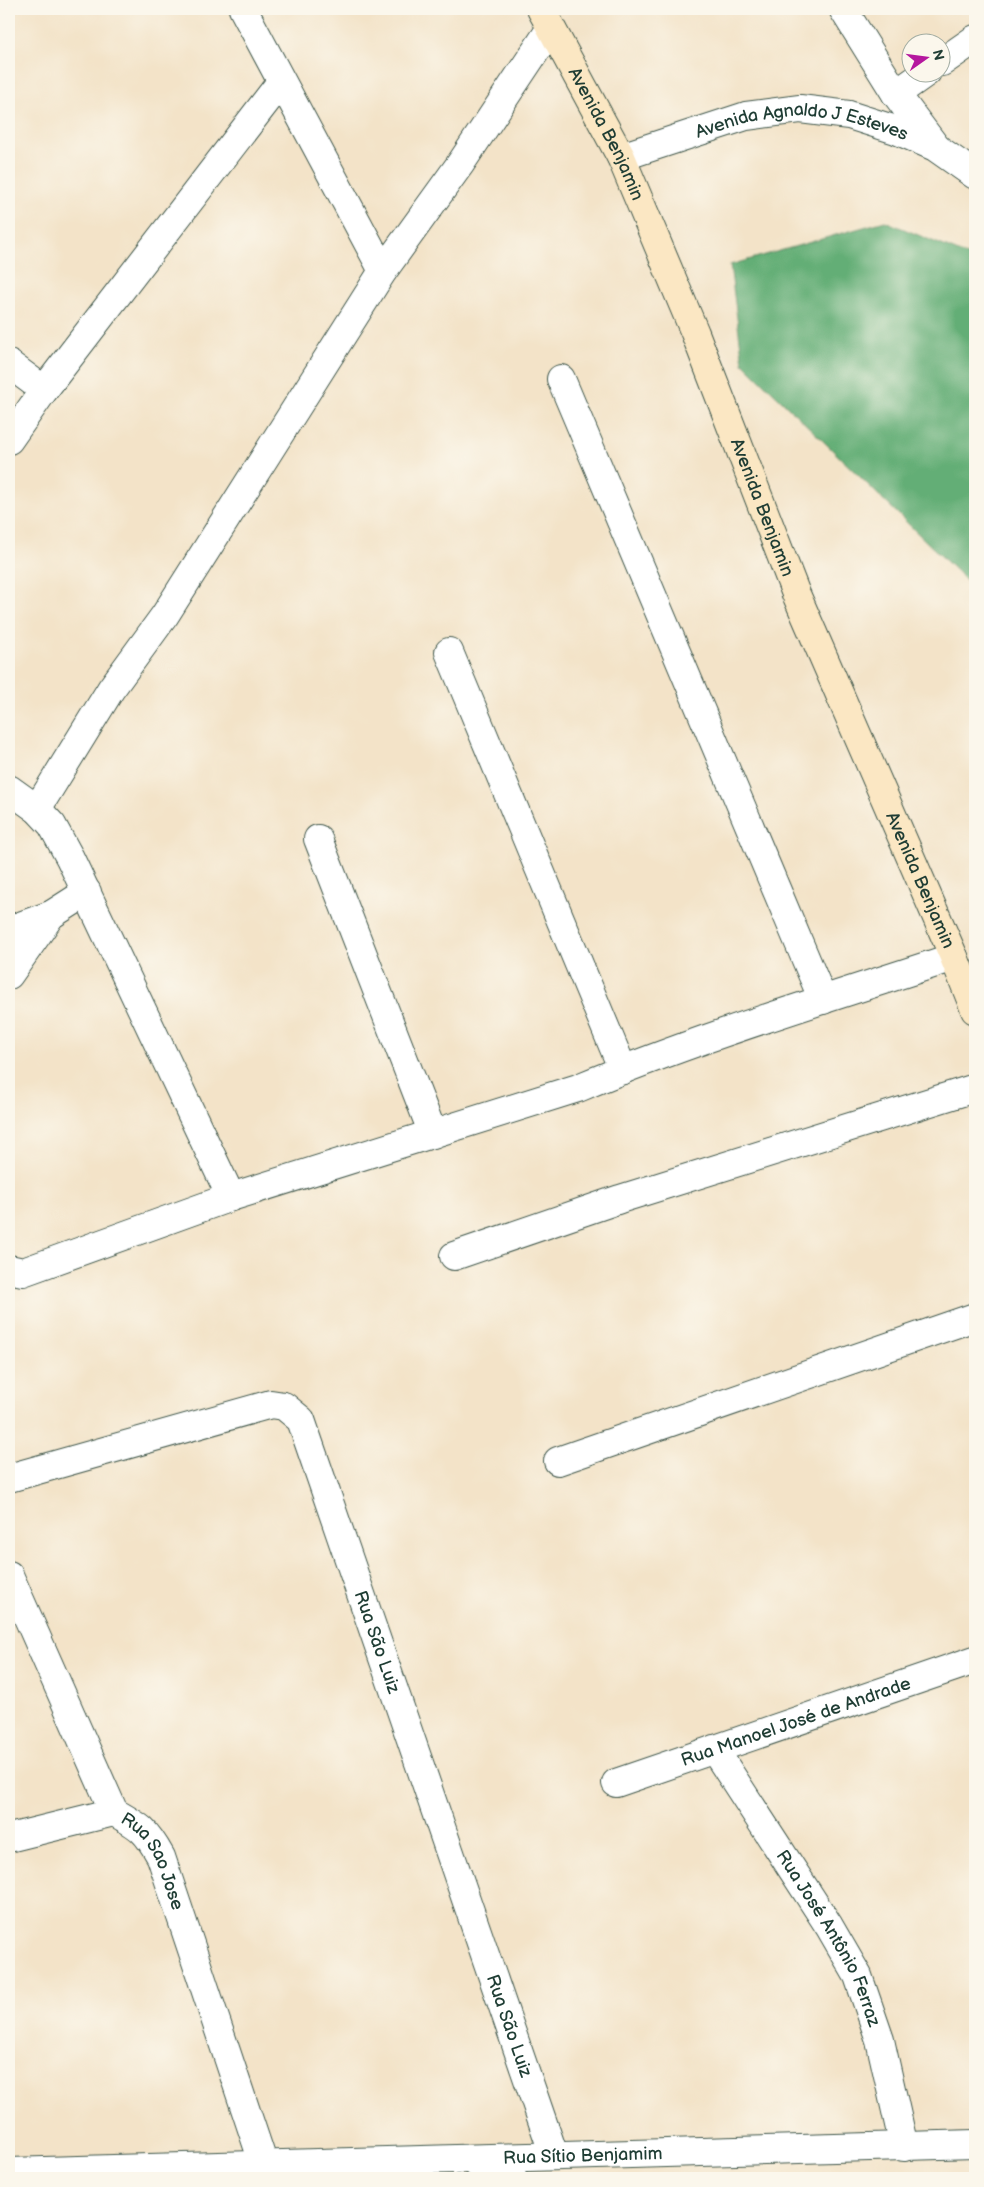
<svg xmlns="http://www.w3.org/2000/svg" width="984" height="2187" viewBox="0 0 984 2187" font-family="'Balsamiq Sans',sans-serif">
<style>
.forest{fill:#64ae76;stroke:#427655}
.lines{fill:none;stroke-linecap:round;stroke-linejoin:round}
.street-casing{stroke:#3f564a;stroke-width:30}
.secondary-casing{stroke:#3f564a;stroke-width:30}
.street{stroke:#fff;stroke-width:28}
.secondary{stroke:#fbe7c3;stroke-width:28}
.labels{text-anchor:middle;stroke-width:4.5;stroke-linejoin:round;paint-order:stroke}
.street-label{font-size:18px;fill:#1f3d34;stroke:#fbf7ec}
</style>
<rect width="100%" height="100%" fill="#fbf7ec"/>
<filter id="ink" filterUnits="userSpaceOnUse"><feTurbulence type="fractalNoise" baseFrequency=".02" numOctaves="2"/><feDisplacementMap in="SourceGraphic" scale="10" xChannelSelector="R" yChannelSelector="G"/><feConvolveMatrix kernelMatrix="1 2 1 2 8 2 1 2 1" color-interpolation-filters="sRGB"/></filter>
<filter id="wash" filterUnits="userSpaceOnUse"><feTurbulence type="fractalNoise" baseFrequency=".0096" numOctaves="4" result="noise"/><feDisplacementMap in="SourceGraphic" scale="20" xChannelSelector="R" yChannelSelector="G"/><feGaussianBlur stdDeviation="1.12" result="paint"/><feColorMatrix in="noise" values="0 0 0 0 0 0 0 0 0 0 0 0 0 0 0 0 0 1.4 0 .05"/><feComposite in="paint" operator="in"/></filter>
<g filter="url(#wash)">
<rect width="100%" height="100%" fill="#f3e3c8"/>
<!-- forest -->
<path class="forest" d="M885,221L975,259V589L743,363L730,265Z"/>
</g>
<g filter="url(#ink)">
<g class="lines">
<defs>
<g id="street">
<path d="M243,9L383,271"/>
<path d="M843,9L896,94L935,146"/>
<path d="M942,62L975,39"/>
<path d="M896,94L927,72"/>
<path id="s1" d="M621,157L746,116L800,109L849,115L896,130L935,147L975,175"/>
<path d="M9,364L44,390"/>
<path d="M561,379L823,1000"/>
<path d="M9,440L44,390L281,82"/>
<path d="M449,652L623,1070"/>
<path d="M9,789L37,809L52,825L70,858L231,1197"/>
<path d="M37,809L111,689L165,615L383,271L461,163L551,28"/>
<path d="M318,839L433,1134"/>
<path d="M9,930L51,915"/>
<path d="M9,975L51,915L87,892"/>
<path d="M454,1256L620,1199L975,1088"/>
<path d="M9,1269L23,1272L231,1197L578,1088C699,1037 830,998 954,957"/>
<path d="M558,1461L975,1317"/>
<path id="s2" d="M9,1478L271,1404L284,1406L301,1420L554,2155"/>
<path id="s3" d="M9,1575L114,1812C141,1827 146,1830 161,1857L264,2165"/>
<path id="s4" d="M714,1749L829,1926L858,1976L880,2040L904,2147"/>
<path id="s5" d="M616,1783L975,1660"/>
<path d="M9,1838L114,1812"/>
<path d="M473,2161L513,2178"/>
<path id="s6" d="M9,2172L975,2144"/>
</g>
<g id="secondary">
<path id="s7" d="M541,9L621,157L695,333L796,594L954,957L975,1010"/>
</g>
</defs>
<!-- street casing -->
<use href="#street" class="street-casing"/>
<!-- secondary casing -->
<use href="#secondary" class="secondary-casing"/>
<!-- street -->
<use href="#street" class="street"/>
<!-- secondary -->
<use href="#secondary" class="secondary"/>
</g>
</g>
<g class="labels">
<!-- street labels -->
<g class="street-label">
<text dy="6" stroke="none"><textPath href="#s7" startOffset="141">Avenida Benjamin</textPath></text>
<text dy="6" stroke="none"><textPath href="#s1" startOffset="188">Avenida Agnaldo J Esteves</textPath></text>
<text dy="6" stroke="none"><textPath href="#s7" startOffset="546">Avenida Benjamin</textPath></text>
<text dy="6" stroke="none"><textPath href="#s7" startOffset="951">Avenida Benjamin</textPath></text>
<text dy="6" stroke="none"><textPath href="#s2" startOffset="542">Rua São Luiz</textPath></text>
<text dy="6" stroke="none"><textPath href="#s5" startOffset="190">Rua Manoel José de Andrade</textPath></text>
<text dy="6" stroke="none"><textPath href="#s3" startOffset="325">Rua Sao Jose</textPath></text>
<text dy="6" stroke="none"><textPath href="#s4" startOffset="222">Rua José Antônio Ferraz</textPath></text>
<text dy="6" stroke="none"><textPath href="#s2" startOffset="948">Rua São Luiz</textPath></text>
<text dy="6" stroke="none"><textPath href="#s6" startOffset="574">Rua Sítio Benjamim</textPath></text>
</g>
</g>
<!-- margin -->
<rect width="984" height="2187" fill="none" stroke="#fbf7ec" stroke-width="30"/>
<!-- north arrow -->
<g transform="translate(926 58) rotate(76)"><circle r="24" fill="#fbf7ec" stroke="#a3ada2"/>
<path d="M0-4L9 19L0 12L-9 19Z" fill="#b5179e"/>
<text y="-8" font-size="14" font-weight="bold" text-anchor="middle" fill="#1f3d34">N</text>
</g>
</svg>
